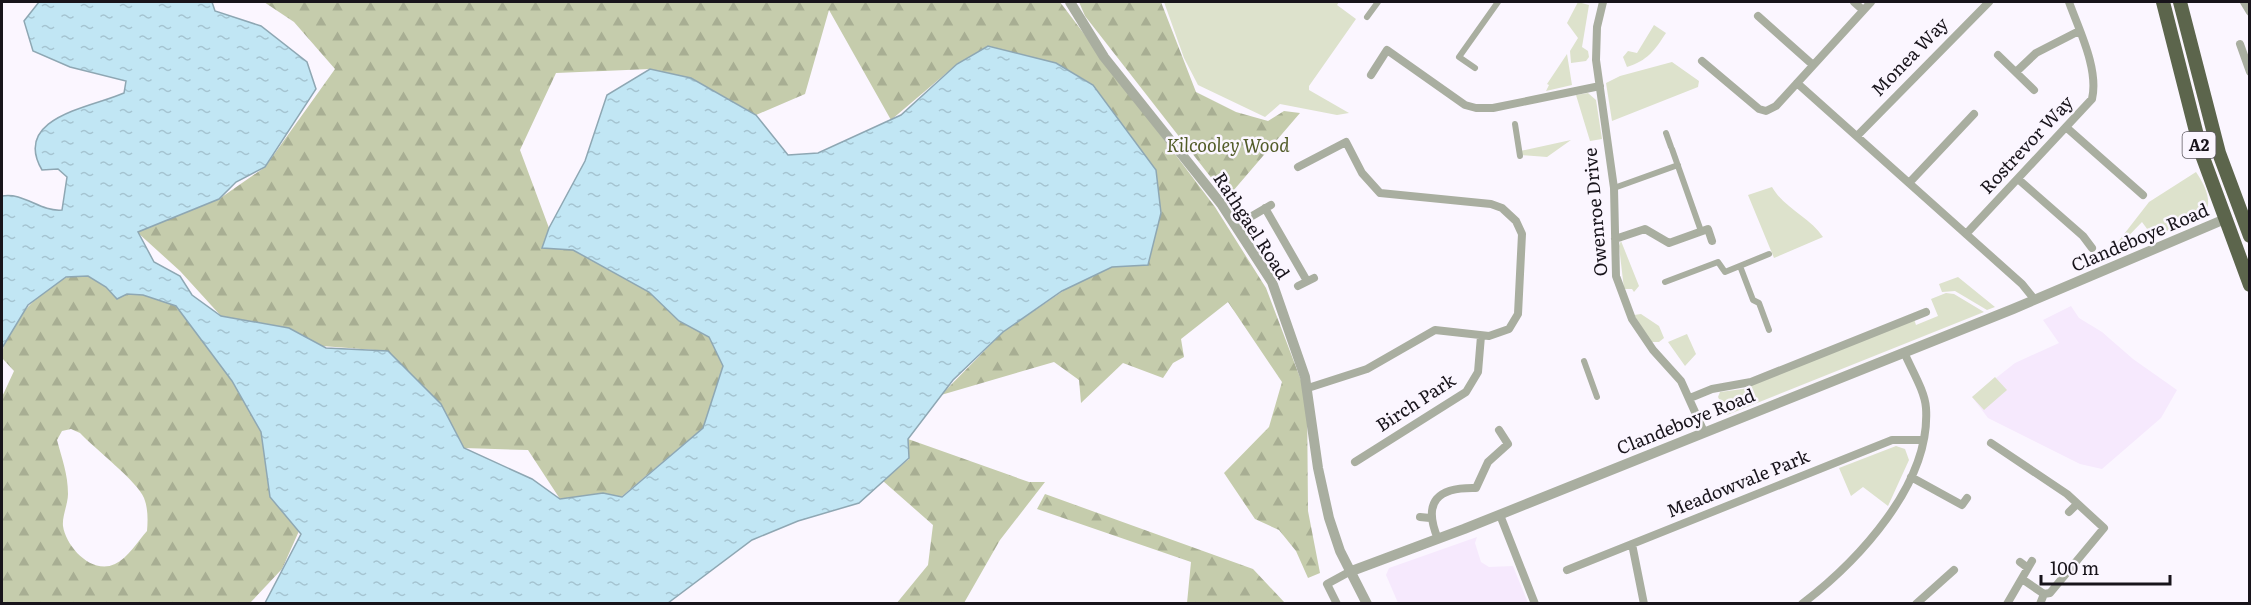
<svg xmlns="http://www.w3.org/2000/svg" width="2251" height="605" viewBox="0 0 2251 605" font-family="Literata,serif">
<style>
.education{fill:#f6e9fd}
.green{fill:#dde2cc}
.forest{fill:url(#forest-firs);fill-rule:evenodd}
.water{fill:url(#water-ripples);stroke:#8ea7b3;stroke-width:1.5}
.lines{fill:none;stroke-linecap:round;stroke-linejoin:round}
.pedestrian{stroke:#a9aea0;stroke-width:6}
.minor{stroke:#a9aea0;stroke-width:8}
.tertiary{stroke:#a9aea0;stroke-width:10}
.trunk{stroke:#5c654c;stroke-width:14}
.labels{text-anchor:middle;stroke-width:5;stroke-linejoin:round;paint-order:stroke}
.shield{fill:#fbf6ff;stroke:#5c585f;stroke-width:1.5}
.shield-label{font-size:16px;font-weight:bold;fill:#18141b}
.street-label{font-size:18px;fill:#18141b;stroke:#fbf6ff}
.park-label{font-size:18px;font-style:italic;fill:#525c29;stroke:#fbf6ff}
</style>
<defs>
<pattern id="forest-firs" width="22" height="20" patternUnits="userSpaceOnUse" patternTransform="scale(1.5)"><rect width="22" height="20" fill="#c5ccac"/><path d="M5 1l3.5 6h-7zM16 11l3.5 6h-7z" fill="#a8ae93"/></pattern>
<pattern id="water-ripples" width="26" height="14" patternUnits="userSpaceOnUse" patternTransform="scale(1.5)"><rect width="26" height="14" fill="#c1e6f4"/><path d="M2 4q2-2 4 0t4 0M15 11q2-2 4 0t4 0" fill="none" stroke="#a5c4d1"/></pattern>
</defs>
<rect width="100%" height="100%" fill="#fbf6ff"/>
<!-- education -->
<path class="education" d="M2071,306L2079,318L2102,332L2133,359L2177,390L2161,418L2102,469L2080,464L1988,418L1972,397L2015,363L2059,343L2043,320Z
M1477,537L1475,543L1481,562L1489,567L1513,566L1528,603H1398L1386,575L1389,568Z"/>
<!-- green -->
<path class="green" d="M1164,2H1339L1337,5L1356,19L1309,86V90L1349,113L1337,115L1280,104L1265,117L1198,85L1184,58Z
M1578,2L1589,5L1582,47L1588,51L1589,57L1586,61L1571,63L1570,51L1578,38L1567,23Z
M1654,25L1666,33C1655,50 1647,61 1627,67L1623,57L1628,51L1637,53Z
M1567,54L1572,85L1546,91L1549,85L1547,84Z
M1672,62L1699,81L1698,87L1612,121L1606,83L1620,76Z
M1588,93L1596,100L1602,139L1590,141L1576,95Z
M1571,140L1547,157L1521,155L1520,151Z
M2196,172C2204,184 2214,202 2204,215L2153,237L2142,222L2113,252L2114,247L2149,202Z
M1772,187C1784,208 1810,217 1823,237L1774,258L1748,195Z
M1621,241L1639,286L1634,292L1632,289H1624L1619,246Z
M1958,277L1995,307L1987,310L1955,291L1942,292L1939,284Z
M1946,293L1954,294L1984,312L1727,415L1718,397L1720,392L1743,389L1914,319L1916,325L1938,316L1931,299Z
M1641,314L1659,326L1664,338L1659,342H1651L1634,315Z
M1687,334L1696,354L1685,366L1668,342Z
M1995,377L2007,390L1984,410L1972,397Z
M1896,446L1905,449L1909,460L1888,506L1863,487L1851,496L1839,468Z"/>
<!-- forest -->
<path class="forest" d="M264,2H1060L1215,207L1266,288L1307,396L1308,511L1320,573L1308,578L1296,551L1279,530L1255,519L1224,473L1269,427L1282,382L1228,302L1181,339L1184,357L1173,363L1163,378L1123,363L1081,403L1079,380L1054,362L941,395L1003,332L1066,289L1112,267L1093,85L1056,63L988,46L957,64L891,120L829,10L805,94L756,115L691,78L650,69L556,73L520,150L549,228L542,248L573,250L650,292L679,321L709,337L723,366L703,428L621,497L603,493L560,499L528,450L464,448L441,404L388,351L322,346L289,328L221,316L180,271L137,232L219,199L265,167L335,69L294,22Z
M1079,2H1161L1196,92L1236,112L1268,121L1284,111L1300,113L1227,198L1085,16Z
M88,276L106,287L117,299L127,294L143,295L176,306L232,381L261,432L270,497L299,531L282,569L250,603H2V397L14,371L2,358C2,328 39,291 65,278C71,275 81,276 88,276ZM71,429L80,433C94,448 138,482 144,498C148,508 148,520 147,531C138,541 128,558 115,564C92,575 66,547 63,526C62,516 68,504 68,494C68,474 62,459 57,440L62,431Z
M908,439L1029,482H1045L1000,540L964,603L896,604L928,565L933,525L883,481L909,459Z
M1045,494L1253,569L1285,603H1187L1191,562L1037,509Z"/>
<!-- water -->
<path class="water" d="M39,2H212L215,11L261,26L307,62L316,89L265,167L236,182L219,199L138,232L154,262L180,276L192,295L221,316L289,328L326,348L388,351L441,404L464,448L532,479L560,499L603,493L622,497L703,428L723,366L709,337L679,321L649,292L573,250L542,248L549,228L585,161L607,95L650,69L691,78L756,115L788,155L818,153L901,115L957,64L988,46L1056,63L1093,85L1156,170L1161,213L1148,265L1112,267L1062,291L1003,332L953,380L908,439L909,458L859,503L798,521L752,540L668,603H265L301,534L270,497L261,432L232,381L176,306L143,295L127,294L117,299L106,287L88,276L66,277L28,305L2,348V196C24,192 40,212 62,210L67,177L58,169L42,170C11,117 93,107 124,93L126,81L70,67L33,51L24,21Z"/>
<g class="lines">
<!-- pedestrian -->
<path class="pedestrian" d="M1367,17L1378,2
M1475,68L1459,57L1498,2
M1515,124L1520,156
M1666,133L1671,147
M1672,149L1701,231
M1614,188L1678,165
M1740,266L1753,300L1759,303L1769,330
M1665,282L1718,262L1725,272L1769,254
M1584,361L1597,397"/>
<!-- minor -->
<path class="minor" d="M1603,2L1597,27L1596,60L1614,188L1616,276L1632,319L1653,350L1681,381L1704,432
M1854,2L1863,10
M2244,2L2250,12
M1758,16L1813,65
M2240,44L2250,72
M1998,55L2034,90
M1702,61L1759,109L1766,111L1776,106L1871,2
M2016,72L2036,53L2079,31
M1371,75L1387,50L1465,105L1476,108H1493L1600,86
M1797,83L2022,284L2035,300
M2067,128L2143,195
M1857,136L1989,2
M1298,167L1346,142L1362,173L1380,193L1491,204L1502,208L1516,221L1522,234L1518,314L1509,329L1489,336L1435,330L1367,369L1308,388
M2018,179L2083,236L2092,248
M1909,183L1974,114
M1265,208L1307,281
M1235,226L1271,205
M1966,234L2092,99C2099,69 2079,30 2069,2
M1615,239L1645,229L1669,243L1708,229L1712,241
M1298,286L1314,278
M1690,398L1712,389L1751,382L1926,312
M1991,443L2067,494L2104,528L2050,593L2044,594L2022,579
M1355,462L1466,392L1478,372L1481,336
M1911,477L1962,505L1967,498
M2069,512L2077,504
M1500,515L1535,604
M1420,517L1430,518
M1438,539C1422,501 1438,487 1476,488L1488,462L1508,444L1499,430
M1632,544L1644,604
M2020,562L2028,568
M1567,570L1892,440H1923
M1337,604L1327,584L1349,572
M1802,604C1858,561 1931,484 1926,408C1925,391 1911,369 1904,352
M1916,604L1954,570
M2007,604L2032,561
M2040,604L2044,594"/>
<!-- tertiary -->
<path class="tertiary" d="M1070,2L1104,57L1222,205L1272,282L1305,377L1318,468L1329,518L1340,551L1367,604
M1349,572L1464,529L2013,309L2225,219"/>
<!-- trunk -->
<path class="trunk" d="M2163,2L2202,155L2250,285
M2180,2L2219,153L2250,236"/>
</g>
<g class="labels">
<!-- shield labels -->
<rect class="shield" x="2182.5" y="132" width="33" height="26" rx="4.5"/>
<g class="shield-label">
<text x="2199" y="151">A2</text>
</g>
<!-- street labels -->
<g class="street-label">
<text transform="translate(1910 57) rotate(-46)" y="6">Monea Way</text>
<text transform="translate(2027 145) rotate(-47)" y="6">Rostrevor Way</text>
<text transform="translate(1596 212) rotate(-95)" y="6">Owenroe Drive</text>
<text transform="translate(1251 226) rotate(57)" y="6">Rathgael Road</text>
<text transform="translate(2140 238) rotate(-23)" y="6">Clandeboye Road</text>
<text transform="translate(1416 403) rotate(-33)" y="6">Birch Park</text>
<text transform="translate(1686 422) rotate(-22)" y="6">Clandeboye Road</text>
<text transform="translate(1738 484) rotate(-22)" y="6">Meadowvale Park</text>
</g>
<!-- park labels -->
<g class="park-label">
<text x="1228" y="152">Kilcooley Wood</text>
</g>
</g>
<!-- border -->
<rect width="2251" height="605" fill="none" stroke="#18141b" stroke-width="6"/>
<!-- scale -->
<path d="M2041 575v9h129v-9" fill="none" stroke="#18141b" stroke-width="3"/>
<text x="2050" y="575" font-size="18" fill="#18141b" stroke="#fbf6ff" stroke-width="4.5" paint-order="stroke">100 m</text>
</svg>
